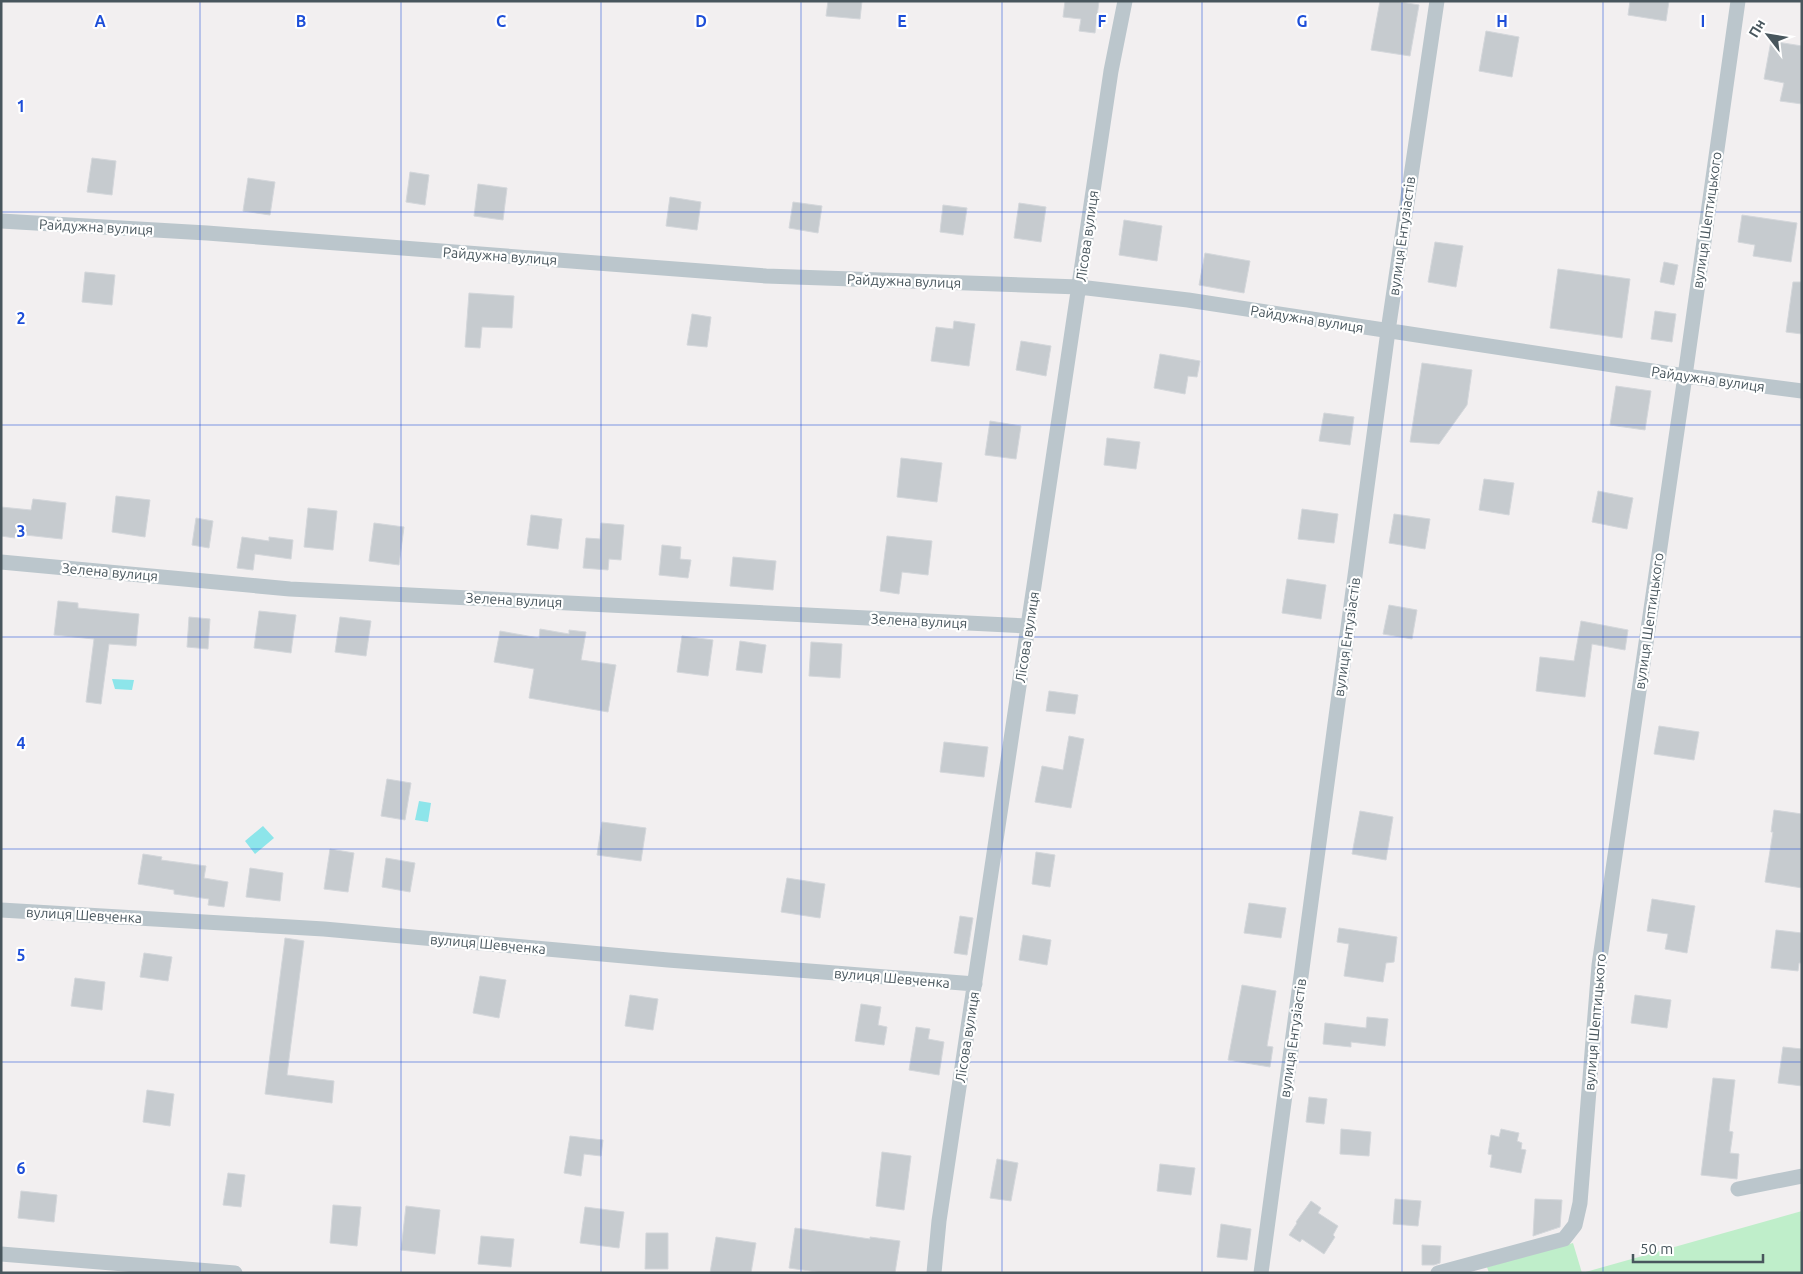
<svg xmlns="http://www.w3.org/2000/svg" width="1803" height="1274" viewBox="0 0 1803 1274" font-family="Ubuntu,sans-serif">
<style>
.green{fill:#bfeeca}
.water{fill:#8de5ea}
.building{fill:#c6cbcf;stroke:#d4d7db}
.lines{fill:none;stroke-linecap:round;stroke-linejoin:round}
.street{stroke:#bbc6cc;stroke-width:15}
.grid{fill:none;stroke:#1d4ed8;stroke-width:1;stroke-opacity:0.55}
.labels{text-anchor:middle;stroke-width:4.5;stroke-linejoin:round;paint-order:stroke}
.street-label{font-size:14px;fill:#48565d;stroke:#fff}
.grid-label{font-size:16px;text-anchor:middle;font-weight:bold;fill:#1d4ed8;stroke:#fff;stroke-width:4.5;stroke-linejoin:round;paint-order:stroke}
</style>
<rect width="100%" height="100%" fill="#f2eff0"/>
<!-- green -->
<path class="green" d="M1802,1211V1273H1489L1487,1267L1573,1243L1582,1273Z"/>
<!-- water -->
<path class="water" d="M112,679L134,680L132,690L115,689Z
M419,801L431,803L428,822L415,820Z
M263,826L274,838L255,854L245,841Z"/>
<!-- building -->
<path class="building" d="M828,1H862L860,19L826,16Z
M1065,1H1099L1095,33L1079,31L1081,19L1063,17Z
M1380,1H1395L1419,5L1410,56L1371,50Z
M1630,1H1669L1666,21L1628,15Z
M1486,31L1519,37L1512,77L1479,71Z
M1771,41L1802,46V104L1780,101L1784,83L1764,79Z
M92,158L116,161L112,195L87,192Z
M410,172L429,175L425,205L406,202Z
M248,178L275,182L270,215L243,211Z
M478,184L507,188L503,220L474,216Z
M670,197L701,202L697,230L666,226Z
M793,202L822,206L818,233L789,228Z
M1019,203L1046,207L1041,242L1014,238Z
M943,205L967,208L963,235L940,232Z
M1742,215L1797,223L1791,262L1753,256L1755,245L1738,242Z
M1124,220L1162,226L1157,261L1119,255Z
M1435,242L1463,246L1456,287L1428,282Z
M1205,253L1250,261L1244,293L1199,285Z
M1664,262L1678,265L1674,285L1660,282Z
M1558,269L1630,279L1622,338L1550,328Z
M85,272L115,275L112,305L82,302Z
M1793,282H1802V334L1786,332Z
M469,293L514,296L512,328L482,327L480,348L465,347Z
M1655,311L1676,314L1672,342L1651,339Z
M692,314L711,317L707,347L687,345Z
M954,321L975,324L969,366L931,361L936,327L953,329Z
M1021,341L1051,346L1046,376L1016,370Z
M1160,354L1200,361L1197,377L1188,376L1185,394L1154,388Z
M1422,363L1472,370L1467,405L1439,444L1410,442Z
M1616,386L1651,391L1645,430L1610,425Z
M1324,413L1354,417L1350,445L1319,441Z
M990,421L1021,426L1016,459L985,455Z
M1107,438L1140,442L1136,469L1104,465Z
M901,458L942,463L937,502L897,497Z
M1484,479L1514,483L1509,515L1479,510Z
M1598,491L1633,498L1627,529L1592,522Z
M116,496L150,500L145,537L112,532Z
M33,499L66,503L62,539L16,534L15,538L1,536V507L31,510Z
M308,508L337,511L333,550L304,547Z
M1302,509L1338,514L1334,543L1298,539Z
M1394,514L1430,519L1425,549L1389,543Z
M531,515L562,519L558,549L527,545Z
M196,518L213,521L209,548L192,545Z
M374,523L404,527L399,565L369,561Z
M601,523L624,525L621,560L609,559L608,570L583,568L586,538L600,539Z
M887,536L932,541L928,575L902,572L899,594L880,591Z
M242,537L269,541V537L293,540L291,559L255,554L253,570L237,568Z
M662,545L681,547L680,559L691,560L688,578L659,575Z
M733,557L776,561L773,590L730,586Z
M1287,579L1326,585L1321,619L1282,613Z
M58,601L78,603V608L139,614L136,646L109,644L101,704L86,702L94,639L54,635Z
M1389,605L1417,610L1412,639L1383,634Z
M259,611L296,615L291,653L254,648Z
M189,617L210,619L208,649L187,647Z
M340,617L371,621L366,656L335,652Z
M1581,621L1628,630L1625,650L1592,644L1585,697L1536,691L1540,657L1574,661Z
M540,629L569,634V630L586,632L581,660L616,665L608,712L529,698L534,669L494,662L500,631L539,638Z
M682,636L713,640L708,676L677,672Z
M740,641L766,645L762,673L736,670Z
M811,642L842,644L840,678L809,676Z
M1049,691L1078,695L1075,714L1046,711Z
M1659,726L1699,732L1694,760L1654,754Z
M1069,736L1084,739L1071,808L1035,802L1042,766L1063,770Z
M944,742L988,747L984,777L940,772Z
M387,779L411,783L405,820L381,816Z
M1774,810L1802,814V888L1765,882L1773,832H1771Z
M1360,811L1393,817L1386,860L1352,854Z
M602,822L646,828L641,861L597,855Z
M330,849L354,853L348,892L324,889Z
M1036,852L1055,855L1050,887L1032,884Z
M143,854L162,857L161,860L206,866L204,878L228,882L224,907L208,905L209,899L174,894V890L138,884Z
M386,858L415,863L410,892L382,887Z
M250,868L283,873L280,901L246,897Z
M787,878L825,884L820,918L781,912Z
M1652,899L1695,906L1687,953L1665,949L1668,934L1647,931Z
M1249,903L1286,908L1281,938L1244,933Z
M960,916L973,918L967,955L954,953Z
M1339,928L1397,937L1394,962L1386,963L1383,982L1344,976L1349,944L1337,942Z
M1776,930L1802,933V963H1799L1798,971L1771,968Z
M1023,935L1051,940L1047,965L1019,960Z
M285,938L304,941L287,1075L334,1081L332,1103L265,1094Z
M144,953L172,957L168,981L140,977Z
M480,976L506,980L499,1018L473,1013Z
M75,978L105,982L102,1010L71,1006Z
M1242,985L1276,991L1267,1046L1273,1047L1270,1067L1228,1060Z
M630,995L658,999L653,1030L625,1026Z
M1635,995L1671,1000L1667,1028L1631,1023Z
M861,1004L881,1007L878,1025L887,1027L884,1045L855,1041Z
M1367,1017L1388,1019L1385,1046L1351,1042V1047L1323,1044L1325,1023L1366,1028Z
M916,1027L930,1029L928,1039L944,1042L939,1075L909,1070Z
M1783,1047L1802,1049V1086L1778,1083Z
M1713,1078L1735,1080L1729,1131L1733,1132L1730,1153L1739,1154L1737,1179L1701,1175Z
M147,1090L174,1094L170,1126L143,1122Z
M1309,1097L1327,1099L1324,1124L1306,1122Z
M1341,1129L1371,1132L1369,1156L1340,1154Z
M1501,1129L1519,1133L1517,1141L1522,1143L1521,1149L1526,1150L1521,1173L1490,1167L1492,1155L1488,1154L1491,1135L1499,1137Z
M570,1136L603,1140L601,1156L584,1154L581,1176L564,1173Z
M882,1152L911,1156L904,1210L876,1206Z
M997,1159L1018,1163L1011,1201L990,1198Z
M1160,1164L1195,1168L1191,1195L1157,1191Z
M228,1173L245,1175L241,1207L223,1205Z
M21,1191L57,1195L54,1222L18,1218Z
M1395,1199L1421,1201L1418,1226L1393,1224Z
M1535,1199L1562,1200L1560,1227L1533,1236Z
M1311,1201L1321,1208L1318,1213L1338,1226L1333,1235L1335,1237L1324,1254L1302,1239L1300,1242L1289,1235L1297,1223L1296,1222Z
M333,1205L361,1207L357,1246L330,1243Z
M406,1206L440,1210L435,1254L401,1250Z
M585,1207L624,1212L619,1248L580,1243Z
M1221,1224L1251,1229L1247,1260L1217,1257Z
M795,1228L870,1239V1237L900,1241L895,1273H823L789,1268Z
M646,1233H668V1269H645Z
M481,1236L514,1239L511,1267L478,1264Z
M716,1237L756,1243L751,1273H710Z
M1422,1245L1441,1246L1440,1263L1434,1265H1422Z"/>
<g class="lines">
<!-- street -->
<path class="street" d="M1,221L207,233L766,276L1079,287L1188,300L1685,376L1802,391
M1,562L290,589L1028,626
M1,910L324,929L668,960L975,984
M1738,1189L1802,1176
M1,1254L235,1273
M934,1273L939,1221L1111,71L1125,1
M1261,1273L1388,331L1437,1
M1438,1273L1564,1239L1575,1225L1580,1203L1599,965L1685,376L1738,1"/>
</g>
<!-- grid -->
<path class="grid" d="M200,1V1273M401,1V1273M601,1V1273M801,1V1273M1002,1V1273M1202,1V1273M1402,1V1273M1603,1V1273M1,212H1802M1,425H1802M1,637H1802M1,849H1802M1,1062H1802"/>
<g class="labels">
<!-- street labels -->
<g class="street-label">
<text transform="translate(1707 220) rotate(-82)" y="5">вулиця Шептицького</text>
<text transform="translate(96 227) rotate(3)" y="5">Райдужна вулиця</text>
<text transform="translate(1087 236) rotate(-82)" y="5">Лісова вулиця</text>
<text transform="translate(1402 236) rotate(-82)" y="5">вулиця Ентузіастів</text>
<text transform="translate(500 256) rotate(4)" y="5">Райдужна вулиця</text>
<text transform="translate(904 281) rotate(2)" y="5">Райдужна вулиця</text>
<text transform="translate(1307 319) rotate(9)" y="5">Райдужна вулиця</text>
<text transform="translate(1708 379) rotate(8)" y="5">Райдужна вулиця</text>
<text transform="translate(110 572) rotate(5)" y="5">Зелена вулиця</text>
<text transform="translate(514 600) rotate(3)" y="5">Зелена вулиця</text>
<text transform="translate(919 621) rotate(3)" y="5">Зелена вулиця</text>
<text transform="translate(1649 621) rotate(-82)" y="5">вулиця Шептицького</text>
<text transform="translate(1027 637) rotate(-81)" y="5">Лісова вулиця</text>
<text transform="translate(1347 637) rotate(-82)" y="5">вулиця Ентузіастів</text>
<text transform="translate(84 915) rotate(3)" y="5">вулиця Шевченка</text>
<text transform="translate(488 944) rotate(5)" y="5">вулиця Шевченка</text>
<text transform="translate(892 978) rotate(5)" y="5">вулиця Шевченка</text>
<text transform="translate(1595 1022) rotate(-85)" y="5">вулиця Шептицького</text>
<text transform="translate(967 1037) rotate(-81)" y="5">Лісова вулиця</text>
<text transform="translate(1293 1038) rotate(-82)" y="5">вулиця Ентузіастів</text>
</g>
</g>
<g class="grid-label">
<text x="100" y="27">A</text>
<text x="301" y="27">B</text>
<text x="501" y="27">C</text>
<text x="701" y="27">D</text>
<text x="902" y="27">E</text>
<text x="1102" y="27">F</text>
<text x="1302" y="27">G</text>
<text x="1502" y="27">H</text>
<text x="1703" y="27">I</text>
<text x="21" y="112">1</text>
<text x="21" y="324">2</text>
<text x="21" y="537">3</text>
<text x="21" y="749">4</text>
<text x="21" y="961">5</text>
<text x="21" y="1174">6</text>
</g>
<!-- border -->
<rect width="1803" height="1274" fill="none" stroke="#48565d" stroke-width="5"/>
<!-- north arrow -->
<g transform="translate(1768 35) rotate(301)" stroke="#ffffff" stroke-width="4" paint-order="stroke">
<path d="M0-4L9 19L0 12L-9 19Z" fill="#48565d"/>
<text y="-8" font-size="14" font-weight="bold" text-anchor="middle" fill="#48565d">Пн</text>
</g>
<!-- scale -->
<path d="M1633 1254v8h130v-8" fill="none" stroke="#48565d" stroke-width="2.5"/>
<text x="1640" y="1254" font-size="15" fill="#48565d" stroke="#ffffff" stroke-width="4" paint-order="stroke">50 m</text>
</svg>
